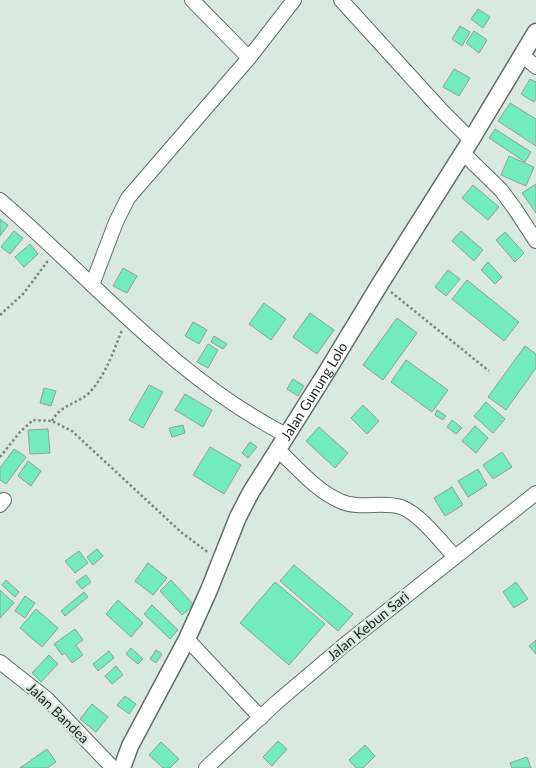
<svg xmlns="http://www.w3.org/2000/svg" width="536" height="768" viewBox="0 0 536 768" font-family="Lato,sans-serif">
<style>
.building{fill:#72ecbd;stroke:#91a099}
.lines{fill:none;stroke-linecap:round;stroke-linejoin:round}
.minor-casing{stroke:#606e67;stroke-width:16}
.tertiary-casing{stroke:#606e67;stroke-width:19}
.path{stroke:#7d8882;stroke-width:2.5;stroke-dasharray:2.5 2.5;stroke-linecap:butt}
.minor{stroke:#fff;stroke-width:14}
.tertiary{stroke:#fff;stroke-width:16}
.labels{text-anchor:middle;stroke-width:4.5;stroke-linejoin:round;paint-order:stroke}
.street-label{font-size:14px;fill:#1c221f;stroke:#d9e9e1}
</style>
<rect width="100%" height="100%" fill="#d9e9e1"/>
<!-- building -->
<path class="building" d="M478,9L490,17L483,28L471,19Z
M460,26L470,32L462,46L452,39Z
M474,31L487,40L479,53L466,43Z
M454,69L470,78L459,96L443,87Z
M530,79L536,82V98L534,102L521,94Z
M510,103L536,119V146L498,121Z
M495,129L531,152L525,162L489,138Z
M509,156L534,167L526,186L501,175Z
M536,184V213L522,193Z
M473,185L499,207L488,220L462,198Z
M0,219L8,225L0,236Z
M14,231L23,238L10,254L1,247Z
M461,231L483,250L474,261L452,241Z
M505,232L524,253L515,262L496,240Z
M30,244L38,254L24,267L15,257Z
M488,262L502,277L495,284L481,270Z
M123,268L137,276L127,293L113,286Z
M448,270L460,279L446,296L435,287Z
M467,280L519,322L504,341L452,299Z
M264,303L286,319L271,340L249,324Z
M310,313L334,330L317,354L293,337Z
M397,318L417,333L383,380L363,365Z
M193,322L207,330L199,344L185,336Z
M214,336L227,344L223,349L211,342Z
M208,344L218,350L208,368L197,362Z
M525,346L536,354V368L506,410L488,397Z
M406,360L448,390L432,412L391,382Z
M293,379L304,386L298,396L287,389Z
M149,385L163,392L143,428L129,420Z
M44,388L56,391L51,406L40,403Z
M185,394L212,410L203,427L175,410Z
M486,402L505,419L493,433L474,416Z
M363,405L379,421L367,434L351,418Z
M437,410L446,416L443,420L435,415Z
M452,420L462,428L456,434L447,427Z
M183,425L185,433L172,437L169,428Z
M475,426L488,438L476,453L462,441Z
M319,427L348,453L335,468L306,441Z
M48,429L50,453L30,454L28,430Z
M250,442L257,447L248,458L242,453Z
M210,447L241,465L224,494L193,475Z
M14,449L26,457L6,484L0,480V468Z
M502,452L512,467L493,479L483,465Z
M28,461L41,471L31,486L18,476Z
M478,469L487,485L468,497L458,481Z
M452,487L463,505L445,516L434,498Z
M97,549L103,556L93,565L87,557Z
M79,551L88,563L75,573L65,561Z
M148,563L167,578L153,595L135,581Z
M294,565L353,614L338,631L280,581Z
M86,575L91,582L82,589L76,582Z
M6,580L19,592L15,597L2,585Z
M171,580L194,605L182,615L160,591Z
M275,582L325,624L289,665L240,623Z
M516,582L528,599L514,608L503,592Z
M0,590L14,603L0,618Z
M84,592L88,597L65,616L61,611Z
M25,596L35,603L25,618L15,611Z
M118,600L143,623L131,637L106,614Z
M152,605L178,630L170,639L144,614Z
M36,609L58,628L42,647L20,628Z
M75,629L83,640L76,645L83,655L72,663L65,653L62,655L54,644Z
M536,640V654L529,646Z
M131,648L143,659L138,664L126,654Z
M156,650L162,654L156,663L150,659Z
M109,651L114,658L98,671L93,664Z
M49,655L58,664L41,682L32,673Z
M116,666L123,675L112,684L105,676Z
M125,696L136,704L129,714L117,705Z
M92,704L108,717L96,732L80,719Z
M278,741L287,749L272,766L263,757Z
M161,742L179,759L170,768H163L149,755Z
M365,745L375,756L363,768H356L349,760Z
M47,749L56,762L47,768H20Z
M527,757L531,768H512L510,763Z"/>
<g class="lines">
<defs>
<path id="minor" d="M192,0L249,58L294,0
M341,0L442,111L471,140
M523,56L536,67
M463,153L501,190L515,209L536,241
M0,200C93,280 175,378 286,435
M92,285L116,222L128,198L249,58
M278,450C297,467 316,491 340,501C359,510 382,501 401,507C420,514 441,542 455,557
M0,505L4,500
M187,639L261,718
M0,662L47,699L113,768
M206,768L277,702L343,646L536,493"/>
<g id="tertiary">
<path id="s1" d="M122,768L130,746L187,639L209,590L238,517L251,492L326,373L380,284L471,140L536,32"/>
</g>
</defs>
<!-- minor casing -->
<use href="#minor" class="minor-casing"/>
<!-- tertiary casing -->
<use href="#tertiary" class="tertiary-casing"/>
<!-- path -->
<path class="path" d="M391,292L489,371
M0,315L23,294L47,262L46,260
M52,421C60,405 77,404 89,393C106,375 113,352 122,330
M0,457L20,432L33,420L52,421L72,431L182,533L209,553"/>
<!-- minor -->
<use href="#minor" class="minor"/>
<!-- tertiary -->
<use href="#tertiary" class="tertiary"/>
</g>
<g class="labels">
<!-- street labels -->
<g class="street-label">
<text dy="5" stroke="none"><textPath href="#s1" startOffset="424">Jalan Gunung Lolo</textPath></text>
<text transform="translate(368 626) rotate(-39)" y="5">Jalan Kebun Sari</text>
<text transform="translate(58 713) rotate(44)" y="5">Jalan Bandea</text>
</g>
</g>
</svg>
